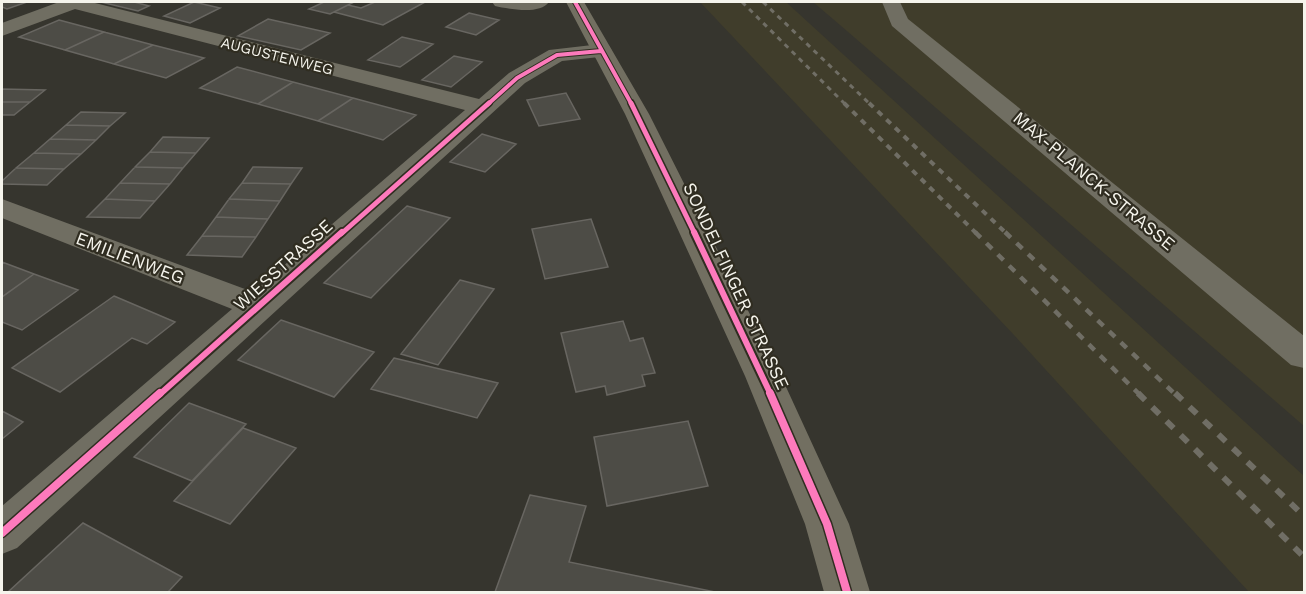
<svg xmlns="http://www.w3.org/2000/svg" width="1306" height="594" viewBox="0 0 1306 594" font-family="'Work Sans',sans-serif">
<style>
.built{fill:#403d2b}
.building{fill:#4d4c46;stroke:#686661;stroke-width:1.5}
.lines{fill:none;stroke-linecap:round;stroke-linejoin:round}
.minor{fill:#706e62;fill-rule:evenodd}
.secondary{fill:#726f61;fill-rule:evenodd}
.rail-far3{stroke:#706e65;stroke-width:3;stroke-dasharray:5 5;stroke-linecap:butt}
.rail-far2{stroke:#706e65;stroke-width:4;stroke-dasharray:6 6;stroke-linecap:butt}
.rail-far1{stroke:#706e65;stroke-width:4.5;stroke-dasharray:8 8;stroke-linecap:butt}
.rail{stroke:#706e65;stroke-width:6;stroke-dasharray:10 10;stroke-linecap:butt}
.cycleway-far3-casing{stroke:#302d21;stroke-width:6}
.cycleway-far2-casing{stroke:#302d21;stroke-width:8}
.cycleway-far1-casing{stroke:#302d21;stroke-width:10}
.cycleway-casing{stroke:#302d21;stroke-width:11}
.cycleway-far3{stroke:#fd7abc;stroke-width:4}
.cycleway-far2{stroke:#fd7abc;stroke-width:5}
.cycleway-far1{stroke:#fd7abc;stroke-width:6}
.cycleway{stroke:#fd7abc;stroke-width:8}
.labels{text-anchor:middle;stroke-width:4.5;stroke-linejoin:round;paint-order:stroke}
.far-street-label{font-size:15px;fill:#f5f4ec;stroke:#302d21}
.street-label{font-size:18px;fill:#f5f4ec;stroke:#302d21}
</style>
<rect width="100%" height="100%" fill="#36352e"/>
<!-- built -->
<path class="built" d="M700,2H786L1304,476V592H1249L1014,335Z
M813,2H1304V426L840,25Z"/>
<!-- building -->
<path class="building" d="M2,2H27L7,9L2,7Z
M101,2H142L138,3L149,6L138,11Z
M194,2L220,8L190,23L164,16Z
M324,2H354L330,14L309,9Z
M375,2H425L383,25L334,12L348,5L361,8Z
M469,13L499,20L476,35L446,27Z
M268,19L330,33L301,50L238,36Z
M59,20L104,32L65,50L19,37Z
M104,32L153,45L114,64L65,50Z
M402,37L433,44L400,67L368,60Z
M153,45L204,58L166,78L114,64Z
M454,56L482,62L451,87L422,80Z
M237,67L293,82L258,104L200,88Z
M293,82L353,98L318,121L258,104Z
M2,90V89L45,90L30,102H2Z
M566,93L580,119L539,126L527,100Z
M353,98L416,115L383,140L318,121Z
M2,102H30L14,115H2Z
M81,112L125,113L110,126L66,125Z
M66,125L110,126L96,140L50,139Z
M482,134L516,144L485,172L450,162Z
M163,137L209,138L196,153L150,152Z
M50,139L96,140L81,154L34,153Z
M150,152L196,153L183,168L135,167Z
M34,153L81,154L64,169L16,168Z
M135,167L183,168L170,184L120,183Z
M253,167L302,168L291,184L242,183Z
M16,168L64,169L47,185L2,184V181Z
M120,183L170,184L155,201L105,199Z
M242,183L291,184L280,201L229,199Z
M105,199L155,201L140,218L87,217Z
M229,199L280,201L268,219L216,217Z
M407,206L450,218L371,298L324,283Z
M216,217L268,219L256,237L202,236Z
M591,219L608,267L545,279L532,229Z
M202,236L256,237L242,257L187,255Z
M2,262L34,274L2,297Z
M34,274L78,290L22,330L2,322V297Z
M460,280L494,289L438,365L401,354Z
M114,296L175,322L147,344L132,338L60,392L12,368Z
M281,320L374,352L334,397L238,360Z
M623,321L630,341L643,338L655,373L642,375L645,386L607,395L605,386L576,392L561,333Z
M394,358L498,383L477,418L371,389Z
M189,403L246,424L192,481L134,457Z
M2,411L23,422L2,439Z
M688,421L708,486L607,506L594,437Z
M243,428L296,448L230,524L174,501Z
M530,495L586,506L569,562L715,592H495Z
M83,523L182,577L168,592H8Z"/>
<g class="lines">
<!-- minor -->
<path class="minor" d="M59,2H91L479,99L509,73L549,50L601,44L609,46L612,51L609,56L562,61L525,83L17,548L2,554V506L232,309L2,218V199L253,292L465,110L75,9L2,36V23Z
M492,2H549C540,15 509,9 495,6Z
M882,2H900L908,19L1304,336V368L1291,365L892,26Z"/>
<!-- secondary -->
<path class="secondary" d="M566,2H584L649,114L781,376L849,524L870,592H824L805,524L745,376L625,114Z"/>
<!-- rail-far3 -->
<path class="rail-far3" d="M742,2L846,105
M763,2L871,105"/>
<!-- rail-far2 -->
<path class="rail-far2" d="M844,103L977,234
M869,103L1007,234"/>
<!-- rail-far1 -->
<path class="rail-far1" d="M975,232L1140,395
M1005,232L1176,395"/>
<!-- rail -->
<path class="rail" d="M1138,393L1304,557
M1175,393L1304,516"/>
<defs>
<path id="cycleway-far3" d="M575,2L632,105
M487,105L517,78L557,55L601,51"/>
<path id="cycleway-far2" d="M631,103L695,234
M341,234L489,103"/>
<path id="cycleway-far1" d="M694,232L771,395
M159,395L342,232"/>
<path id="cycleway" d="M770,393L827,524L847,592
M2,533L160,393"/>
</defs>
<!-- cycleway-far3 casing -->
<use href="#cycleway-far3" class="cycleway-far3-casing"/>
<!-- cycleway-far2 casing -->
<use href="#cycleway-far2" class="cycleway-far2-casing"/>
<!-- cycleway-far1 casing -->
<use href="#cycleway-far1" class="cycleway-far1-casing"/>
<!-- cycleway casing -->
<use href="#cycleway" class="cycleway-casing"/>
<!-- cycleway-far3 -->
<use href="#cycleway-far3" class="cycleway-far3"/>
<!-- cycleway-far2 -->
<use href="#cycleway-far2" class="cycleway-far2"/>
<!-- cycleway-far1 -->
<use href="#cycleway-far1" class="cycleway-far1"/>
<!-- cycleway -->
<use href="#cycleway" class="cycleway"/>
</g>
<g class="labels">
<!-- far-street labels -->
<g class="far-street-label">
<text transform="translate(277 56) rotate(14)" y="5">AUGUSTENWEG</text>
</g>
<!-- street labels -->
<g class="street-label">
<text transform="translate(1094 181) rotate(40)" y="6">MAX-PLANCK-STRASSE</text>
<text transform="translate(130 258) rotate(21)" y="6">EMILIENWEG</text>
<text transform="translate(283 265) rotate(-42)" y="6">WIESSTRASSE</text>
<text transform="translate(736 286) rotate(65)" y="6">SONDELFINGER STRASSE</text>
</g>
</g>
<!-- border -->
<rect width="1306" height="594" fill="none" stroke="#f5f4ec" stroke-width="6"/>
</svg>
